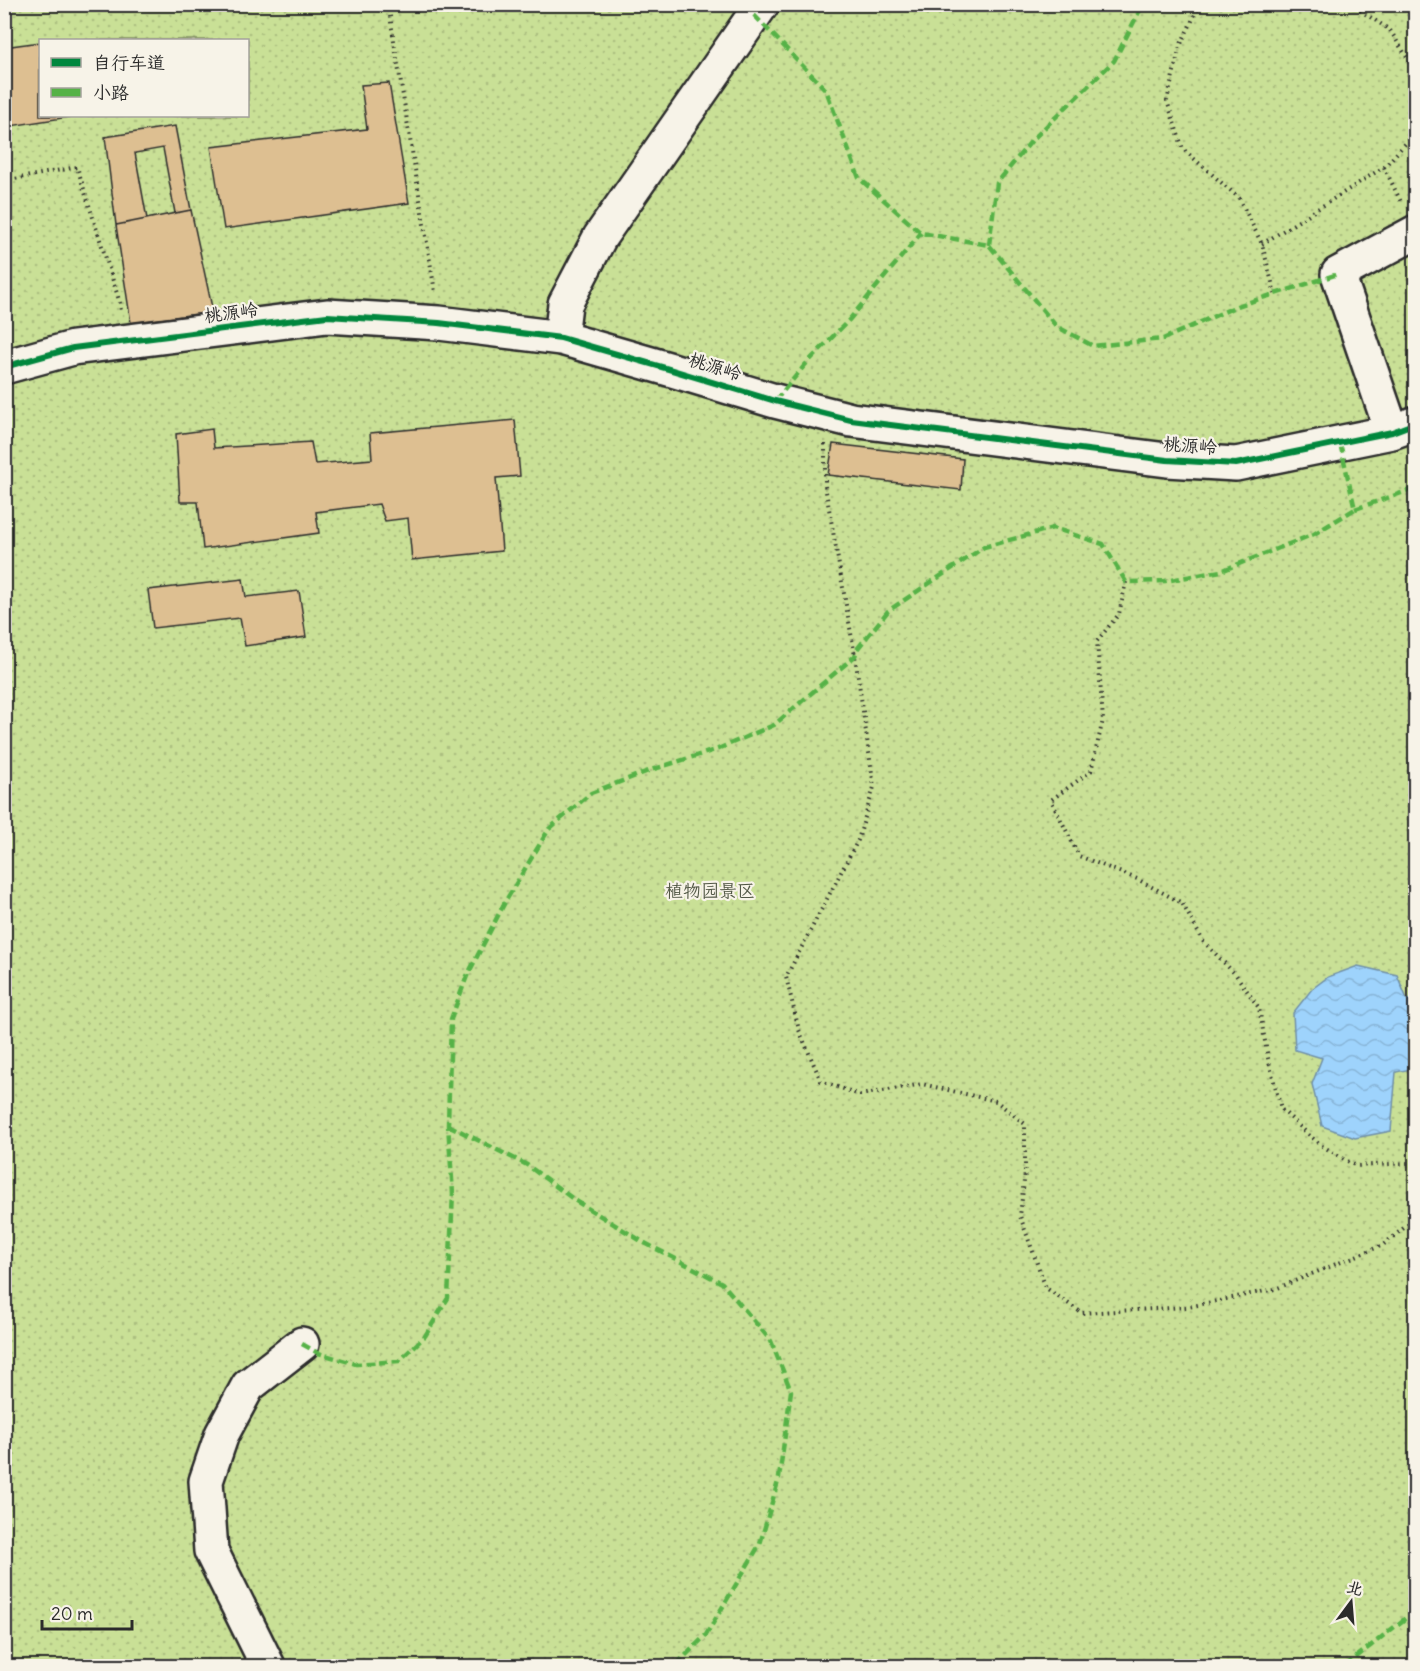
<svg xmlns="http://www.w3.org/2000/svg" width="1420" height="1671" viewBox="0 0 1420 1671" font-family="Delius,'LXGW WenKai TC',sans-serif">
<style>
.park{fill:url(#park-dots);stroke:#7a8660;stroke-width:1.5;fill-rule:evenodd}
.water{fill:url(#water-waves);stroke:#7090a8;stroke-width:1.5}
.building{fill:#ddbf91;stroke:#2b2b2b;stroke-width:1.5}
.lines{fill:none;stroke-linecap:round;stroke-linejoin:round}
.minor-casing{stroke:#2b2b2b;stroke-width:38}
.path{stroke:#2b2b2b;stroke-width:4;stroke-dasharray:1.5 4.5;stroke-linecap:butt}
.minor{stroke:#f7f3e8;stroke-width:33}
.quiet{stroke:#56b246;stroke-width:4.5;stroke-dasharray:9 4.5;stroke-linecap:butt}
.cycleway-casing{stroke:#f7f3e8;stroke-width:10}
.cycleway{stroke:#00873e;stroke-width:6}
.labels{text-anchor:middle;stroke-width:4.5;stroke-linejoin:round;paint-order:stroke}
.street-label{font-size:18px;fill:#2b2b2b;stroke:#f7f3e8}
.park-label{font-size:18px;fill:#525846;stroke:#f7f3e8}
</style>
<defs>
<pattern id="park-dots" width="8" height="8" patternUnits="userSpaceOnUse" patternTransform="scale(1.5)"><rect width="8" height="8" fill="#c9e096"/><path d="M2 2h.1M6 6h.1" fill="none" stroke="#adc081" stroke-width="1.8" stroke-linecap="round"/></pattern>
<pattern id="water-waves" width="16" height="10" patternUnits="userSpaceOnUse" patternTransform="scale(1.5)"><rect width="16" height="10" fill="#9ed3fc"/><path d="M0 5q4-4 8 0t8 0" fill="none" stroke="#88b5d8"/></pattern>
</defs>
<rect width="100%" height="100%" fill="#f2e9d7"/>
<filter id="ink" filterUnits="userSpaceOnUse"><feTurbulence type="fractalNoise" baseFrequency=".0167" numOctaves="2"/><feDisplacementMap in="SourceGraphic" scale="12" xChannelSelector="R" yChannelSelector="G"/><feConvolveMatrix kernelMatrix="1 2 1 2 8 2 1 2 1" color-interpolation-filters="sRGB"/></filter>
<g filter="url(#ink)">
<!-- park -->
<path class="park" d="M5,5H1415V1666H5ZM40,40H248V116H40Z"/>
<!-- water -->
<path class="water" d="M1358,966L1397,975L1407,999L1415,1001L1416,1068L1396,1072L1391,1131L1355,1138L1322,1126L1312,1084L1322,1058L1295,1050L1293,1013L1312,989L1328,977Z"/>
<!-- building -->
<path class="building" d="M40,42V116H68L69,117L4,127V47Z
M389,83L409,203L224,229L211,147L367,129L361,85Z
M175,126L191,210L175,213L163,148L135,153L147,219L116,225L105,137Z
M191,210L213,312L131,323L116,225Z
M515,420L520,476L496,478L502,551L412,560L408,518L385,521L379,504L316,512L319,533L203,549L198,502H180L176,434L212,429L214,448L311,442L315,464L372,459L370,433Z
M833,444L963,459L961,490L828,475Z
M243,579L246,597L299,591L306,637L245,646L240,618L153,628L148,590Z"/>
<g class="lines">
<defs>
<path id="minor" d="M561,338L565,304L600,237L762,4
M4,367L73,348L327,316L439,323L561,338L672,370L775,401L851,420L1167,460L1236,464L1392,432L1416,423
M1392,432L1338,274L1416,232
M268,1666L211,1551L206,1481L222,1434L248,1386L302,1344"/>
</defs>
<!-- minor casing -->
<use href="#minor" class="minor-casing"/>
<!-- path -->
<path class="path" d="M388,4L435,292
M1200,4L1180,46L1167,101L1183,149L1239,198L1262,244L1275,294
M1350,4L1390,30L1416,72
M1384,167L1402,204
M4,181L77,167L120,303L121,311
M1262,244L1384,167L1416,132
M825,444V486L855,656L874,787L858,840L786,977L799,1030L821,1081L860,1095L922,1084L996,1101L1025,1124V1172L1020,1216L1046,1288L1082,1313L1188,1307L1275,1289L1383,1245L1416,1218
M1126,582L1119,614L1097,641L1103,720L1091,771L1051,800L1079,856L1137,879L1182,903L1203,941L1236,975L1259,1008L1268,1058L1281,1109L1319,1144L1356,1166L1409,1163L1416,1167"/>
<!-- minor -->
<use href="#minor" class="minor"/>
<!-- quiet -->
<path class="quiet" d="M754,15L826,90L859,178L921,233L989,245L1056,326L1093,346L1163,339L1237,306L1338,274
M989,245L997,183L1033,139L1114,61L1143,4
M775,401L805,365L849,320L921,233
M1355,509L1416,488
M448,1125L527,1165L576,1201L643,1242L722,1283L771,1341L791,1391L779,1478L760,1544L706,1635L675,1666
M302,1344L318,1353L356,1364L399,1361L425,1336L448,1298L453,1193L448,1125L451,1019L467,976L505,902L549,829L591,793L651,770L718,749L774,725L855,656L858,648L888,611L984,547L1053,528L1103,544L1126,582L1165,581L1221,571L1314,534L1355,509L1340,443
M1345,1666L1416,1610"/>
<defs>
<path id="cycleway" d="M4,367L73,348L327,316L439,323L561,338L672,370L775,401L851,420L1167,460L1236,464L1392,432L1416,423"/>
</defs>
<!-- cycleway casing -->
<use href="#cycleway" class="cycleway-casing"/>
<!-- cycleway -->
<use href="#cycleway" class="cycleway"/>
</g>
</g>
<g class="labels">
<!-- street labels -->
<g class="street-label">
<text transform="translate(231 313) rotate(-7)" y="6">桃源岭</text>
<text transform="translate(715 367) rotate(17)" y="6">桃源岭</text>
<text transform="translate(1190 446) rotate(4)" y="6">桃源岭</text>
</g>
<!-- park labels -->
<g class="park-label">
<text x="710" y="897">植物园景区</text>
</g>
</g>
<!-- margin -->
<rect width="1420" height="1671" fill="none" stroke="#f7f3e8" stroke-width="24"/>
<rect x="12" y="12" width="1396" height="1647" fill="none" stroke="#2b2b2b" stroke-width="2" filter="url(#ink)"/>
<!-- legend -->
<rect x="39" y="39" width="210" height="78" fill="#f7f3e8" stroke="#a5a39c" stroke-width="1.5"/>
<rect x="51" y="58" width="30" height="9" fill="#00873e" stroke="#a5a39c" stroke-width="1.5"/>
<text x="93" y="69" font-size="18" fill="#2b2b2b">自行车道</text>
<rect x="51" y="88" width="30" height="9" fill="#56b246" stroke="#a5a39c" stroke-width="1.5"/>
<text x="93" y="99" font-size="18" fill="#2b2b2b">小路</text>
<!-- north arrow -->
<g transform="translate(1351 1602) rotate(16)" stroke="#f7f3e8" stroke-width="4.5" paint-order="stroke">
<path d="M0-4.5L10 22L0 15L-10 22Z" fill="#2b2b2b"/>
<text y="-9" font-size="16" font-weight="bold" text-anchor="middle" fill="#2b2b2b">北</text>
</g>
<!-- scale -->
<path d="M42 1620v9h90v-9" fill="none" stroke="#2b2b2b" stroke-width="3"/>
<text x="51" y="1620" font-size="18" fill="#2b2b2b" stroke="#f7f3e8" stroke-width="4.5" paint-order="stroke">20 m</text>
</svg>
